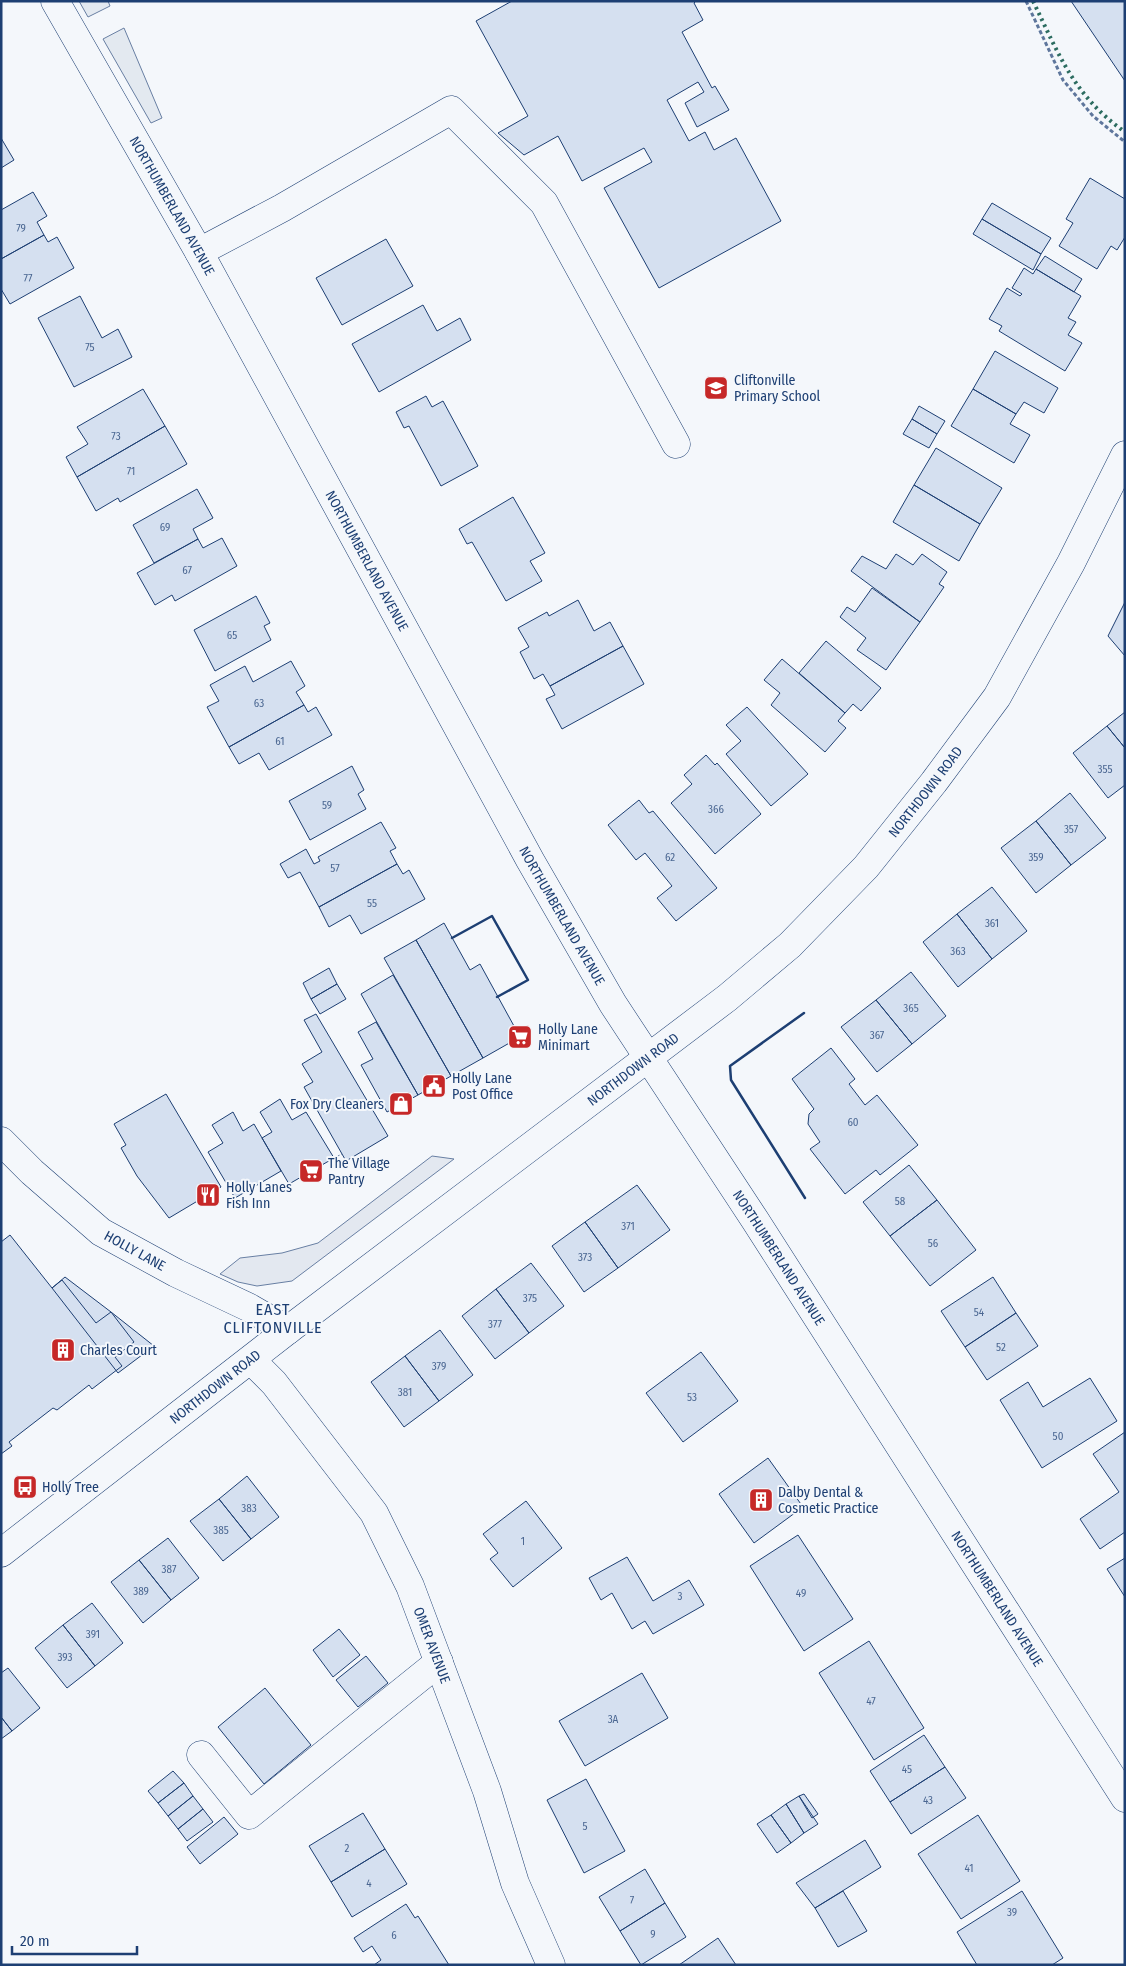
<svg xmlns="http://www.w3.org/2000/svg" width="1126" height="1966" viewBox="0 0 1126 1966" font-family="'Fira Sans Condensed',sans-serif">
<style>
.grass{fill:#e3e9f0;stroke:#687fa3}
.parking{fill:#e3e8f0;stroke:#687fa3}
.building{fill:#d5e0f0;stroke:#1d3f73}
.lines{fill:none;stroke-linecap:round;stroke-linejoin:round}
.minor-casing{stroke:#1d3f73;stroke-width:29}
.major-casing{stroke:#1d3f73;stroke-width:29}
.path{stroke:#5e769c;stroke-width:3;stroke-dasharray:4 2.5;stroke-linecap:butt}
.minor{stroke:#f4f7fb;stroke-width:28}
.major{stroke:#f4f7fb;stroke-width:28}
.hedge{stroke:#2c6c60;stroke-width:4;stroke-dasharray:2.5 4;stroke-linecap:butt}
.fence{stroke:#1d3f73;stroke-width:1;stroke-dasharray:6 2.5;stroke-linecap:butt}
.wall{stroke:#1d3f73;stroke-width:2.5}
.labels{text-anchor:middle;stroke-width:4;stroke-linejoin:round;paint-order:stroke}
.number-label{font-size:11px;fill:#4b6792}
.street-label{font-size:14px;fill:#1d3f73;stroke:#f4f7fb}
.poi-label{font-size:14px;fill:#1d3f73;stroke:#f4f7fb;text-anchor:start}
.quarter-label{font-size:16px;letter-spacing:1px;fill:#1d3f73;stroke:#f4f7fb}
</style>
<rect width="100%" height="100%" fill="#f4f7fb"/>
<!-- grass -->
<path class="grass" d="M79,1H108L110,6L88,17Z
M124,28L162,118L151,123L103,39Z"/>
<!-- parking -->
<path class="parking" d="M432,1156L454,1159L292,1281L257,1286L238,1282L220,1274L240,1258L282,1253L318,1243Z"/>
<!-- building -->
<path class="building" d="M512,1H696L694,3L703,20L682,32L712,88L715,86L729,110L697,127L685,103L704,92L698,82L667,100L689,141L705,132L714,150L736,138L781,221L659,288L604,188L652,162L644,148L582,181L558,136L524,155L498,133L528,116L476,21Z
M1071,1H1125V81Z
M1,138L14,160L1,168Z
M1090,178L1125,199V237L1117,250L1111,246L1097,269L1059,246L1073,223L1066,219Z
M33,192L47,216L37,222L44,235L1,259V210Z
M992,203L1051,238L1041,254L982,219Z
M982,219L1041,254L1033,270L973,234Z
M44,235L48,242L57,237L74,268L10,304L1,289V259Z
M386,239L413,286L342,325L316,278Z
M1045,256L1082,279L1074,292L1036,269Z
M1024,268L1033,274L1036,269L1081,296L1068,318L1076,322L1068,335L1082,343L1065,371L999,331L1002,326L989,319L1007,288L1020,296L1022,294L1012,288Z
M80,296L102,338L118,329L132,357L74,387L38,318Z
M423,305L437,331L460,318L471,340L379,392L352,344Z
M995,351L1058,388L1044,413L1024,402L1016,414L973,389Z
M143,389L165,426L77,477L66,457L88,444L77,427Z
M973,389L1016,414L1010,424L1030,435L1014,463L951,426Z
M426,396L432,407L443,401L478,466L441,486L409,426L404,428L396,412Z
M919,406L945,421L937,434L912,419Z
M912,419L937,434L929,448L903,434Z
M165,426L187,464L120,502L118,498L96,511L77,477Z
M936,448L1002,488L980,524L914,485Z
M914,485L980,524L959,561L893,522Z
M197,489L213,518L193,529L198,539L154,563L133,525Z
M513,497L545,553L530,561L542,581L506,601L472,542L467,544L459,529Z
M222,538L237,566L175,601L172,595L155,605L137,573L198,539L203,548Z
M896,554L913,565L922,554L947,572L939,584L944,587L920,622L851,571L862,556L886,569Z
M872,588L920,622L886,670L857,650L866,638L840,617L847,607L855,612Z
M256,596L270,623L264,626L271,640L215,671L194,630Z
M578,600L594,631L610,622L623,646L550,686L543,674L534,679L520,652L529,647L518,628L547,612L549,616Z
M1125,602V656L1108,636Z
M826,641L881,688L861,711L853,704L845,713L799,673Z
M623,646L644,684L562,729L546,699L555,695L550,686Z
M782,659L845,713L838,721L846,728L825,752L771,705L780,693L764,680Z
M291,661L305,686L296,692L304,705L229,747L207,707L219,701L210,685L245,666L253,682Z
M304,705L308,712L316,707L332,735L269,770L259,753L239,764L229,747Z
M747,707L808,774L771,806L726,754L741,741L726,725Z
M1125,712V748L1107,726Z
M1107,726L1125,748V785L1108,798L1073,753Z
M706,755L715,765L717,763L761,814L715,854L671,803L692,784L684,775Z
M352,766L364,790L358,794L366,809L310,840L289,801Z
M1070,793L1106,838L1071,865L1036,821Z
M639,800L649,813L653,811L717,888L676,921L657,898L672,886L645,853L636,860L608,825Z
M1036,821L1071,865L1036,893L1001,848Z
M381,822L396,848L390,851L397,864L319,907L300,872L288,878L280,864L306,849L314,864L320,861L318,857Z
M397,864L403,874L409,870L425,899L361,934L350,915L329,927L319,907Z
M992,887L1027,931L992,959L957,914Z
M957,914L992,959L958,987L923,942Z
M444,923L470,970L480,964L520,1037L483,1058L416,940Z
M416,940L483,1058L451,1076L384,958Z
M329,968L337,984L311,999L303,983Z
M911,972L946,1016L912,1044L876,1000Z
M393,975L451,1076L418,1095L361,994Z
M337,984L346,999L320,1014L311,999Z
M876,1000L912,1044L877,1072L841,1027Z
M316,1014L388,1136L346,1161L304,1087L313,1082L302,1064L322,1052L304,1020Z
M376,1022L418,1095L387,1112L361,1065L373,1059L358,1032Z
M831,1048L855,1079L849,1084L865,1105L877,1095L918,1145L880,1175L876,1170L845,1194L810,1149L820,1142L808,1124L809,1114L814,1109L792,1079Z
M166,1094L221,1187L169,1218L137,1176L121,1148L126,1145L114,1124Z
M280,1099L292,1120L306,1112L334,1158L289,1184L262,1138L272,1132L260,1112Z
M233,1112L243,1131L254,1124L281,1171L235,1198L208,1152L223,1143L212,1125Z
M909,1165L937,1200L890,1236L863,1202Z
M637,1185L670,1230L618,1268L585,1222Z
M937,1200L976,1250L930,1286L890,1236Z
M585,1222L618,1268L584,1292L552,1246Z
M10,1235L52,1288L62,1280L96,1323L111,1312L134,1342L115,1357L122,1366L92,1389L89,1385L57,1410L53,1408L9,1442L12,1446L1,1454V1242Z
M531,1263L564,1306L529,1333L496,1289Z
M65,1277L111,1312L154,1346L118,1373L52,1288Z
M993,1277L1016,1313L965,1347L941,1311Z
M496,1289L529,1333L495,1359L462,1316Z
M1016,1313L1038,1346L987,1380L965,1347Z
M440,1330L473,1375L439,1401L405,1356Z
M701,1352L738,1401L683,1442L646,1393Z
M405,1356L439,1401L404,1427L371,1382Z
M1090,1378L1117,1421L1042,1468L1000,1400L1028,1382L1043,1407Z
M1125,1432V1532L1100,1549L1080,1519L1119,1492L1093,1454Z
M768,1458L803,1507L754,1543L719,1494Z
M247,1476L279,1517L251,1539L219,1499Z
M219,1499L251,1539L223,1561L190,1521Z
M526,1501L562,1548L513,1587L490,1559L498,1553L483,1534Z
M798,1535L853,1619L804,1651L750,1566Z
M168,1538L199,1578L171,1600L139,1560Z
M627,1557L653,1601L689,1580L704,1605L653,1634L645,1621L632,1629L612,1593L601,1600L589,1578Z
M1125,1558V1597L1107,1569Z
M139,1560L171,1600L143,1623L111,1582Z
M92,1603L123,1643L95,1666L63,1625Z
M63,1625L95,1666L67,1688L35,1648Z
M339,1629L360,1655L333,1677L313,1650Z
M869,1641L924,1728L874,1760L819,1673Z
M366,1656L388,1683L358,1707L336,1680Z
M8,1668L40,1708L12,1731L1,1717V1673Z
M642,1673L668,1718L585,1766L559,1721Z
M265,1688L311,1745L264,1784L218,1727Z
M1,1717L12,1731L1,1739Z
M924,1735L945,1767L890,1802L870,1771Z
M945,1767L966,1798L911,1834L890,1802Z
M173,1771L184,1783L158,1803L148,1791Z
M586,1779L625,1851L584,1873L547,1800Z
M184,1783L193,1796L168,1816L158,1803Z
M804,1794L818,1814L812,1818L799,1796Z
M193,1796L203,1809L178,1829L168,1816Z
M799,1796L818,1824L804,1833L786,1804Z
M786,1804L804,1833L791,1843L771,1815Z
M203,1809L213,1822L187,1841L178,1829Z
M363,1813L385,1849L331,1882L309,1846Z
M771,1815L791,1843L777,1853L757,1824Z
M978,1815L1020,1881L961,1919L918,1854Z
M224,1817L238,1834L200,1864L187,1847Z
M865,1840L881,1867L815,1908L796,1883Z
M385,1849L407,1884L352,1917L331,1882Z
M645,1869L665,1903L620,1931L599,1897Z
M843,1891L867,1931L838,1947L815,1908Z
M1022,1891L1063,1958L1052,1965H977L957,1932Z
M665,1903L686,1937L641,1965L620,1931Z
M406,1904L415,1918L418,1916L449,1965H374L381,1960L372,1946L363,1952L354,1938Z
M718,1938L736,1965H679Z"/>
<g class="lines">
<defs>
<g id="minor">
<path id="s1" d="M55,1L199,252L530,860L613,1004L755,1220L1125,1798"/>
<path d="M199,252L282,208L451,110L544,203L676,444"/>
<path id="s2" d="M1,1141L32,1172L101,1232L176,1273L250,1308L288,1330"/>
<path id="s3" d="M251,1360L274,1383L374,1513L410,1586L487,1791L515,1883L551,1965"/>
<path d="M201,1755L249,1815L439,1662"/>
</g>
<g id="major">
<path id="s4" d="M1,1553L288,1330L727,998L790,945L866,867L934,782L997,697L1071,563L1125,455"/>
</g>
</defs>
<!-- minor casing -->
<use href="#minor" class="minor-casing"/>
<!-- major casing -->
<use href="#major" class="major-casing"/>
<!-- path -->
<path class="path" d="M1026,1L1063,80L1093,116L1125,142"/>
<!-- minor -->
<use href="#minor" class="minor"/>
<!-- major -->
<use href="#major" class="major"/>
<!-- hedge -->
<path class="hedge" d="M1033,1C1059,55 1074,96 1125,132"/>
<!-- fence -->
<path class="fence" d="M334,1158L342,1154"/>
<!-- wall -->
<path class="wall" d="M452,938L492,916L528,980L497,997
M804,1013L730,1066L731,1080L805,1198"/>
</g>
<!-- icons -->
<defs>
<symbol id="school-square" viewBox="-11 -11 22 22"><rect x="-9" y="-9" width="18" height="18" rx="4" fill="#c62828" stroke="#f4f7fb"/><path d="M0-5L7-2L0 1L-7-2ZM-4 1L0 2.5L4 1V4Q0 6-4 4Z" fill="#fff"/></symbol>
<symbol id="supermarket-square" viewBox="-11 -11 22 22"><rect x="-9" y="-9" width="18" height="18" rx="4" fill="#c62828" stroke="#f4f7fb"/><path d="M-6-5.5h2.5l.6 2H6L4.5 2H-2.5L-4.4-4H-6ZM-1.5 3.2a1.3 1.3 0 1 0 .1 0ZM3 3.2a1.3 1.3 0 1 0 .1 0Z" fill="#fff"/></symbol>
<symbol id="civic-square" viewBox="-11 -11 22 22"><rect x="-9" y="-9" width="18" height="18" rx="4" fill="#c62828" stroke="#f4f7fb"/><path d="M-.6-6.5H3V-4.5H.6V-3L4-1V1h2V6H-6V1h2V-1L-.6-3ZM-1.2 2.5V6h2.4V2.5Z" fill="#fff"/></symbol>
<symbol id="shop-square" viewBox="-11 -11 22 22"><rect x="-9" y="-9" width="18" height="18" rx="4" fill="#c62828" stroke="#f4f7fb"/><path d="M-5-2.5h2.3a2.7 3.5 0 0 1 5.4 0H5L5.5 6h-11ZM-1.5-2.5h3a1.5 2.3 0 0 0-3 0Z" fill="#fff"/></symbol>
<symbol id="restaurant-square" viewBox="-11 -11 22 22"><rect x="-9" y="-9" width="18" height="18" rx="4" fill="#c62828" stroke="#f4f7fb"/><path d="M-5-6h1v4h1v-4h1v4h1v-4h1v5L-1.5 .5V6h-2V.5L-5-1ZM5-6V6H3V1.5H1.5Q1.5-4 5-6Z" fill="#fff"/></symbol>
<symbol id="building-square" viewBox="-11 -11 22 22"><rect x="-9" y="-9" width="18" height="18" rx="4" fill="#c62828" stroke="#f4f7fb"/><path d="M-4-6H4V6H1V3H-1V6H-4ZM-2.5-4.3h1.7v1.8h-1.7ZM.8-4.3h1.7v1.8H.8ZM-2.5-1h1.7V.8h-1.7ZM.8-1h1.7V.8H.8Z" fill="#fff"/></symbol>
<symbol id="bus-square" viewBox="-11 -11 22 22"><rect x="-9" y="-9" width="18" height="18" rx="4" fill="#c62828" stroke="#f4f7fb"/><path d="M-5-6H5V4H4V6H2V4H-2V6H-4V4H-5ZM-3.5-4V0h7V-4ZM-3.5 1.2v1.5H-2V1.2ZM2 1.2v1.5H3.5V1.2Z" fill="#fff"/></symbol>
</defs>
<g fill-rule="evenodd">
<use href="#school-square" x="702" y="374" width="28" height="28"/>
<use href="#supermarket-square" x="506" y="1023" width="28" height="28"/>
<use href="#civic-square" x="420" y="1072" width="28" height="28"/>
<use href="#shop-square" x="387" y="1090" width="28" height="28"/>
<use href="#supermarket-square" x="297" y="1157" width="28" height="28"/>
<use href="#restaurant-square" x="194" y="1181" width="28" height="28"/>
<use href="#building-square" x="49" y="1336" width="28" height="28"/>
<use href="#bus-square" x="11" y="1473" width="28" height="28"/>
<use href="#building-square" x="747" y="1486" width="28" height="28"/>
</g>
<g class="labels">
<!-- number labels -->
<g class="number-label">
<text x="21" y="232">79</text>
<text x="28" y="282">77</text>
<text x="90" y="351">75</text>
<text x="116" y="440">73</text>
<text x="131" y="475">71</text>
<text x="165" y="531">69</text>
<text x="187" y="574">67</text>
<text x="232" y="639">65</text>
<text x="259" y="707">63</text>
<text x="280" y="745">61</text>
<text x="1105" y="773">355</text>
<text x="327" y="809">59</text>
<text x="716" y="813">366</text>
<text x="1071" y="833">357</text>
<text x="670" y="861">62</text>
<text x="1036" y="861">359</text>
<text x="335" y="872">57</text>
<text x="372" y="907">55</text>
<text x="992" y="927">361</text>
<text x="958" y="955">363</text>
<text x="911" y="1012">365</text>
<text x="877" y="1039">367</text>
<text x="853" y="1126">60</text>
<text x="900" y="1205">58</text>
<text x="628" y="1230">371</text>
<text x="933" y="1247">56</text>
<text x="585" y="1261">373</text>
<text x="530" y="1302">375</text>
<text x="979" y="1316">54</text>
<text x="495" y="1328">377</text>
<text x="1001" y="1351">52</text>
<text x="439" y="1370">379</text>
<text x="405" y="1396">381</text>
<text x="692" y="1401">53</text>
<text x="1058" y="1440">50</text>
<text x="249" y="1512">383</text>
<text x="221" y="1534">385</text>
<text x="523" y="1545">1</text>
<text x="169" y="1573">387</text>
<text x="141" y="1595">389</text>
<text x="801" y="1597">49</text>
<text x="680" y="1600">3</text>
<text x="93" y="1638">391</text>
<text x="65" y="1661">393</text>
<text x="871" y="1705">47</text>
<text x="613" y="1723">3A</text>
<text x="907" y="1773">45</text>
<text x="928" y="1804">43</text>
<text x="585" y="1830">5</text>
<text x="347" y="1852">2</text>
<text x="969" y="1872">41</text>
<text x="369" y="1887">4</text>
<text x="632" y="1904">7</text>
<text x="1012" y="1916">39</text>
<text x="653" y="1938">9</text>
<text x="394" y="1939">6</text>
</g>
<!-- street labels -->
<g class="street-label">
<text dy="5" stroke="none"><textPath href="#s1" startOffset="236">NORTHUMBERLAND AVENUE</textPath></text>
<text dy="5" stroke="none"><textPath href="#s1" startOffset="641">NORTHUMBERLAND AVENUE</textPath></text>
<text dy="5" stroke="none"><textPath href="#s4" startOffset="1201">NORTHDOWN ROAD</textPath></text>
<text dy="5" stroke="none"><textPath href="#s1" startOffset="1046">NORTHUMBERLAND AVENUE</textPath></text>
<text dy="5" stroke="none"><textPath href="#s4" startOffset="796">NORTHDOWN ROAD</textPath></text>
<text dy="5" stroke="none"><textPath href="#s2" startOffset="174">HOLLY LANE</textPath></text>
<text dy="5" stroke="none"><textPath href="#s1" startOffset="1451">NORTHUMBERLAND AVENUE</textPath></text>
<text dy="5" stroke="none"><textPath href="#s4" startOffset="271">NORTHDOWN ROAD</textPath></text>
<text dy="5" stroke="none"><textPath href="#s1" startOffset="1856">NORTHUMBERLAND AVENUE</textPath></text>
<text dy="5" stroke="none"><textPath href="#s3" startOffset="341">OMER AVENUE</textPath></text>
</g>
<!-- poi labels -->
<g class="poi-label">
<text x="734" y="385">Cliftonville<tspan x="734" dy="16">Primary School</tspan></text>
<text x="538" y="1034">Holly Lane<tspan x="538" dy="16">Minimart</tspan></text>
<text x="452" y="1083">Holly Lane<tspan x="452" dy="16">Post Office</tspan></text>
<text x="384" y="1109" text-anchor="end">Fox Dry Cleaners</text>
<text x="328" y="1168">The Village<tspan x="328" dy="16">Pantry</tspan></text>
<text x="226" y="1192">Holly Lanes<tspan x="226" dy="16">Fish Inn</tspan></text>
<text x="80" y="1355">Charles Court</text>
<text x="42" y="1492">Holly Tree</text>
<text x="778" y="1497">Dalby Dental &amp;<tspan x="778" dy="16">Cosmetic Practice</tspan></text>
</g>
<!-- quarter labels -->
<g class="quarter-label">
<text x="273" y="1315">EAST<tspan x="273" dy="18">CLIFTONVILLE</tspan></text>
</g>
</g>
<!-- border -->
<rect width="1126" height="1966" fill="none" stroke="#1d3f73" stroke-width="5"/>
<!-- scale -->
<path d="M12 1946v8h125v-8" fill="none" stroke="#1d3f73" stroke-width="2.5"/>
<text x="20" y="1946" font-size="15" fill="#1d3f73" stroke="#f4f7fb" stroke-width="4" paint-order="stroke">20 m</text>
</svg>
